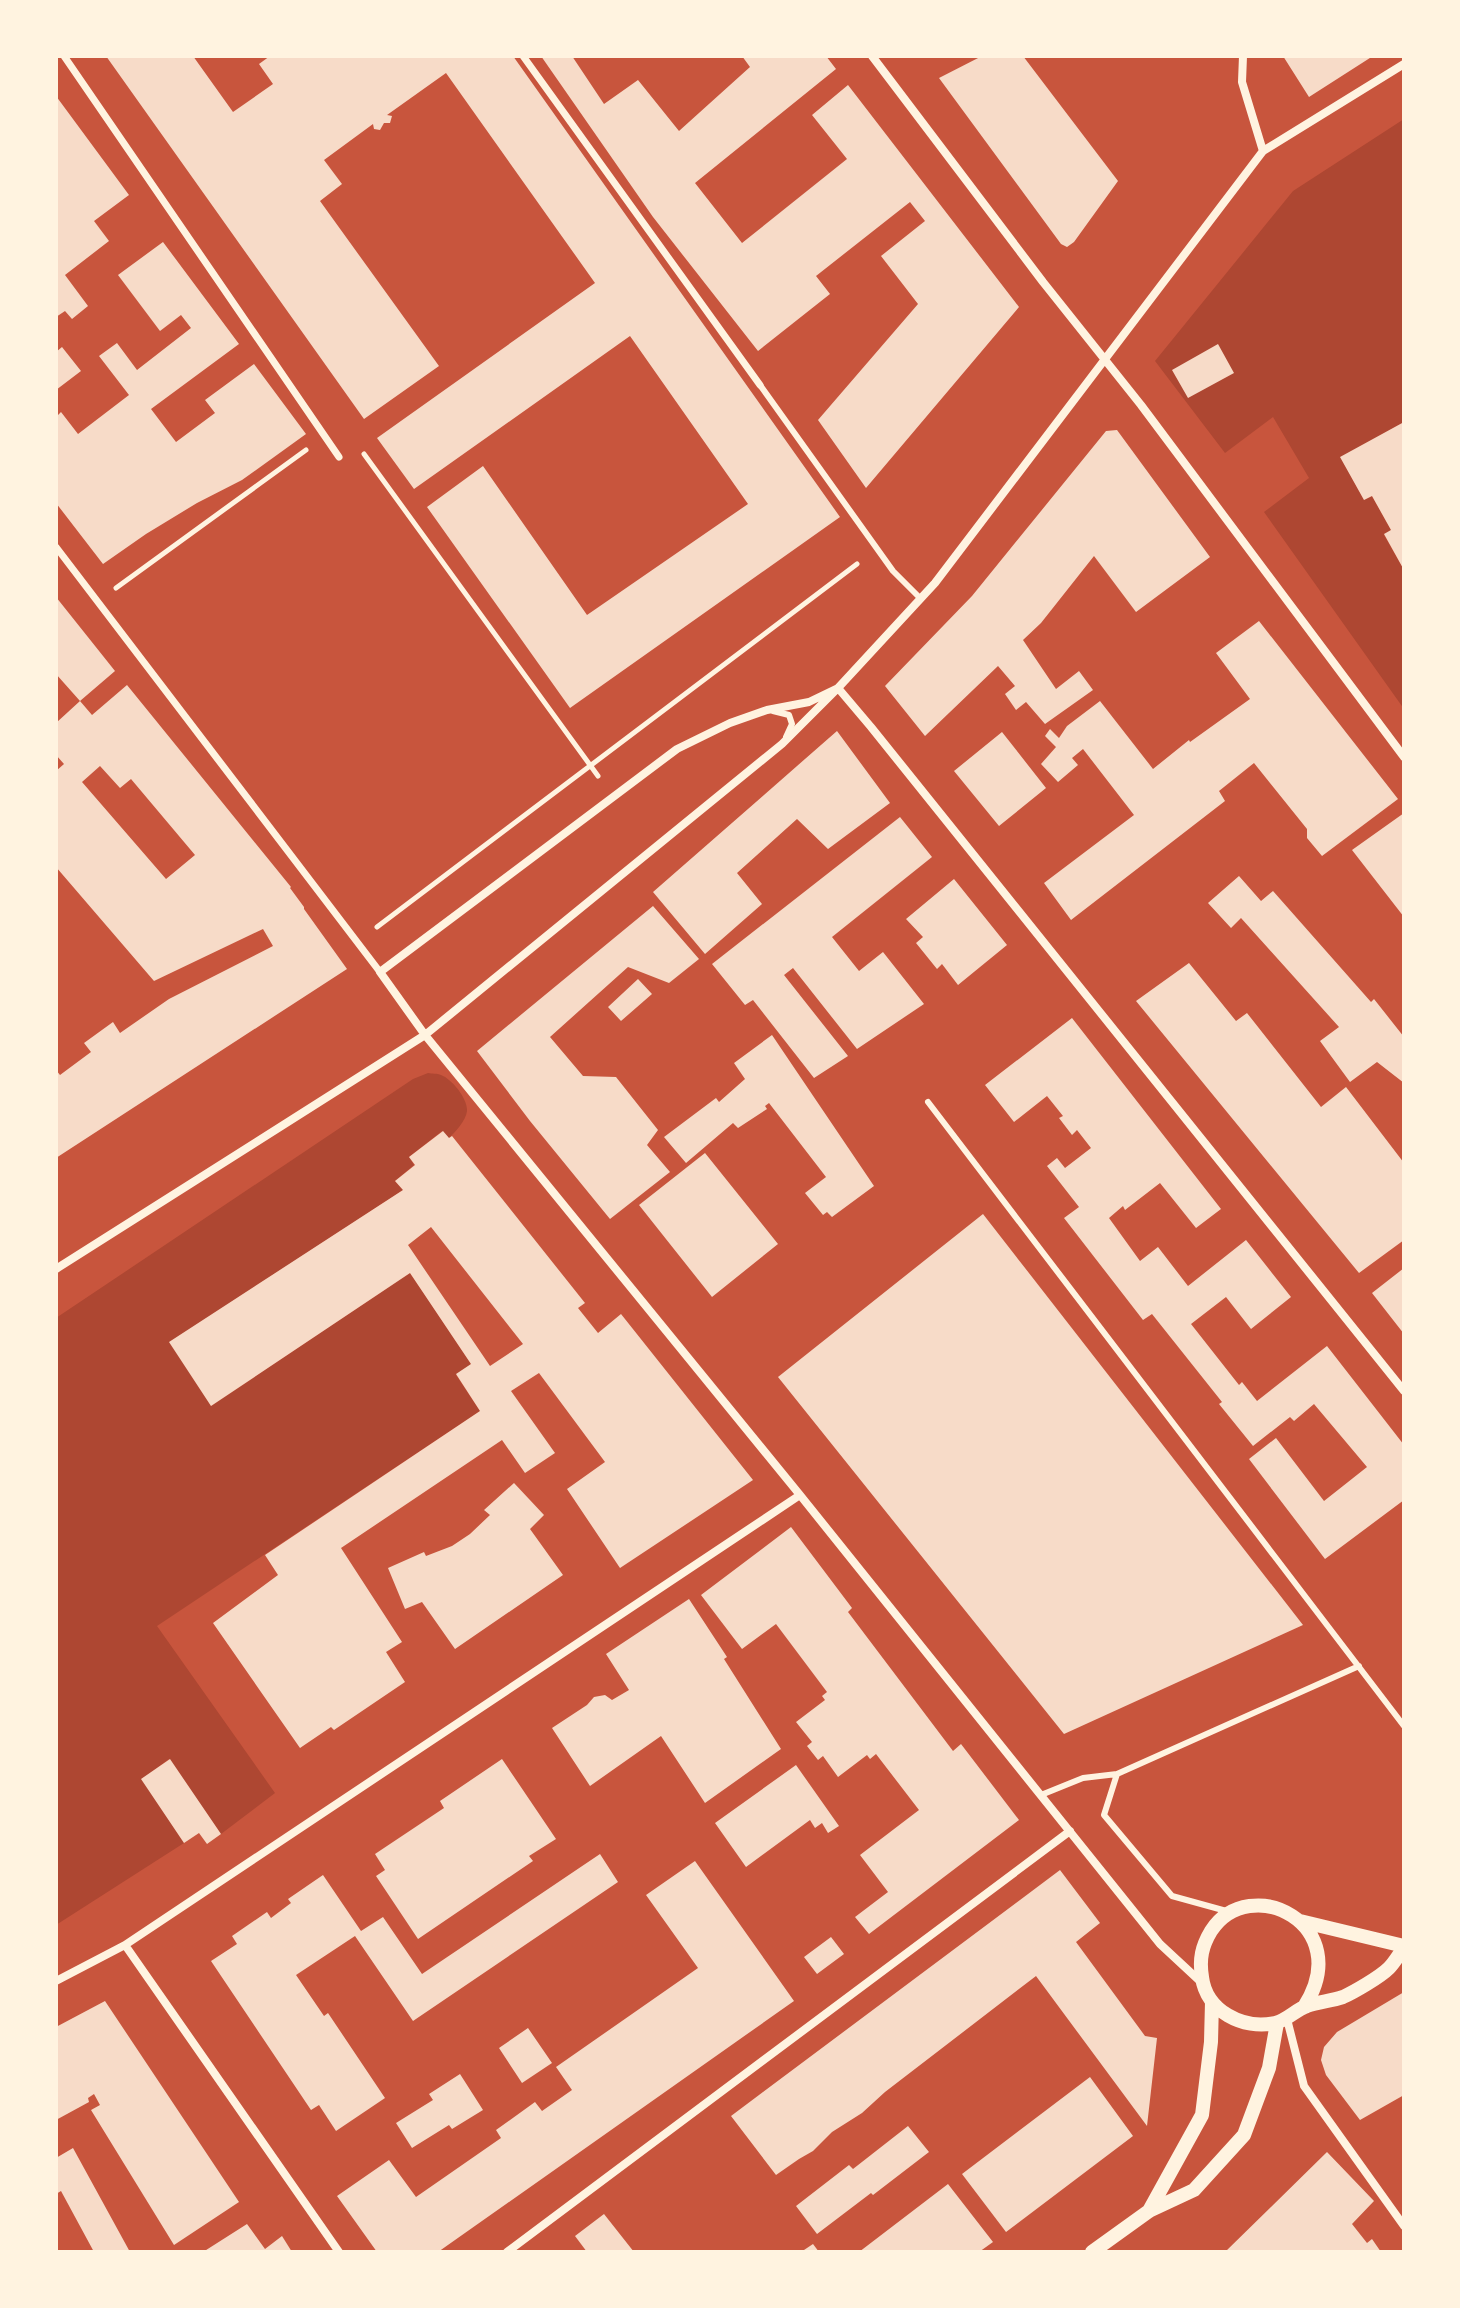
<svg xmlns="http://www.w3.org/2000/svg" width="1460" height="2308" viewBox="0 0 1460 2308" font-family="'Source Sans 3',sans-serif">
<style>
.green{fill:#ae4732}
.building{fill:#f7dbc8;fill-rule:evenodd}
.lines{fill:none;stroke-linecap:round;stroke-linejoin:round}
.path{stroke:#fff3e0;stroke-width:5}
.service{stroke:#fff3e0;stroke-width:6}
.pedestrian{stroke:#fff3e0;stroke-width:7}
.minor{stroke:#fff3e0;stroke-width:8}
.tertiary{stroke:#fff3e0;stroke-width:14}
</style>
<rect width="100%" height="100%" fill="#c8553d"/>
<!-- green -->
<path class="green" d="M1404,119V422L1341,458L1364,500L1372,496L1391,530L1384,535L1404,570V709L1264,512L1309,478L1273,417L1225,453L1155,361L1293,191Z
M428,1073C432,1074 437,1073 441,1075C452,1079 468,1099 467,1111C466,1121 455,1132 449,1138L442,1131L409,1157L414,1165L395,1181L403,1190L170,1342L211,1406L410,1273L471,1364L456,1375L480,1411L157,1626L275,1793L221,1834L169,1759L142,1779L184,1843L56,1925V1318L413,1079Z"/>
<!-- building -->
<path class="building" d="M106,56H193L233,112L273,84L259,64L270,56H513L840,517L570,708L427,507L483,466L587,615L748,504L630,336L414,489L377,438L595,283L446,73L387,115L392,116L390,123H384L380,130L374,129L373,124L324,160L342,184L320,201L439,366L364,419Z
M541,56H572L604,104L638,80L679,131L750,67L742,56H826L836,69L695,183L742,243L847,159L812,115L848,85L1019,307L866,488L818,420L918,304L881,256L925,221L910,202L816,276L830,294L758,351L653,217Z
M982,56H1023L1118,181L1074,242L1067,247L1061,244L939,78Z
M1283,56H1373L1309,97Z
M56,96L129,195L94,221L109,241L65,275L88,306L72,319L65,311L56,317Z
M163,242L239,344L151,409L176,442L215,413L205,400L254,364L306,434L242,480L197,503L146,534L103,564L56,503V417L61,412L78,434L129,395L99,356L117,343L137,370L191,328L181,315L160,331L118,275Z
M1218,344L1234,373L1188,398L1172,370Z
M62,347L81,371L56,390V352Z
M1404,422V570L1384,534L1391,530L1372,496L1364,500L1340,457Z
M1117,430L1210,557L1136,612L1094,556L1041,623L1023,640L1056,689L1079,671L1093,690L1045,724L1026,702L1016,710L1005,694L1015,686L998,666L925,736L885,686L972,596L1106,431Z
M56,597L115,671L80,701L92,715L127,685L291,887L290,888L304,907V909L347,969L56,1158V1070L60,1075L91,1052L84,1043L113,1022L120,1033L169,999L273,946L263,929L154,981L56,867V771L64,764L56,755V723L80,701L56,674ZM100,766L120,788L131,779L195,855L166,879L82,782Z
M1259,621L1398,799L1322,856L1307,838V829L1254,763L1219,791L1225,801L1071,920L1044,883L1134,815L1083,749L1072,758L1078,765L1058,782L1041,764L1056,747L1045,736L1050,729L1059,738L1067,726L1100,701L1153,769L1189,740L1190,742L1250,699L1216,653Z
M837,731L890,803L828,849L797,819L737,873L762,904L705,954L653,892Z
M1002,732L1046,788L999,826L954,771Z
M1404,813V917L1352,850Z
M900,817L932,857L832,937L859,971L883,952L924,1004L857,1049L793,968L784,975L848,1056L814,1078L753,1000L745,1005L712,964Z
M1239,876L1261,901L1273,891L1371,1002L1374,999L1404,1037V1083L1377,1062L1350,1082L1320,1041L1339,1027L1241,918L1231,928L1208,903Z
M954,879L1007,945L958,985L942,964L937,969L916,943L923,937L906,919Z
M653,906L699,959L669,983L628,967L550,1037L583,1076L616,1077L658,1130L647,1145L670,1172L610,1219L530,1121L477,1051Z
M1189,963L1236,1021L1247,1013L1321,1107L1346,1087L1404,1163V1240L1359,1273L1136,1001Z
M638,979L652,994L621,1021L608,1007Z
M1072,1018L1221,1209L1196,1228L1160,1183L1125,1210L1123,1206L1109,1218L1140,1261L1158,1247L1188,1286L1246,1240L1291,1297L1251,1329L1226,1297L1191,1324L1239,1385L1242,1382L1257,1401L1327,1346L1404,1445V1500L1325,1559L1249,1459L1276,1438L1324,1501L1367,1467L1314,1404L1294,1421L1290,1417L1253,1446L1219,1404L1222,1402L1152,1314L1143,1320L1064,1218L1079,1207L1047,1166L1057,1158L1065,1168L1091,1148L1077,1130L1072,1135L1059,1118L1063,1116L1047,1096L1014,1122L985,1085Z
M772,1035L874,1186L832,1217L827,1212L823,1215L805,1193L826,1177L769,1103L765,1106L767,1109L738,1128L733,1123L686,1163L664,1137L716,1098L719,1102L745,1079L734,1063Z
M443,1131L449,1138L452,1136L585,1303L578,1308L598,1333L621,1314L753,1480L620,1568L567,1489L605,1462L539,1373L511,1391L555,1453L525,1473L502,1440L341,1548L402,1642L386,1652L405,1682L334,1730L331,1727L300,1748L213,1623L278,1575L265,1555L480,1411L456,1374L471,1364L410,1273L211,1406L169,1342L403,1190L395,1181L415,1165L409,1157ZM431,1227L523,1344L490,1366L408,1245Z
M705,1153L778,1244L712,1297L639,1205Z
M983,1214L1303,1625L1064,1734L778,1377Z
M1404,1268V1334L1372,1293Z
M514,1483L544,1515L530,1529L563,1575L455,1649L422,1602L405,1609L388,1568L424,1552L426,1556L452,1546L470,1534L490,1515L484,1510Z
M791,1527L852,1608L848,1612L953,1751L961,1744L1019,1820L869,1934L855,1917L888,1892L860,1855L919,1810L876,1754L870,1759L867,1755L838,1777L823,1756L818,1760L807,1746L812,1742L796,1722L825,1700L822,1696L827,1692L776,1624L742,1649L701,1595Z
M689,1599L727,1657L724,1659L781,1749L705,1803L661,1736L590,1786L552,1728L587,1705L594,1697L605,1695L612,1700L629,1690L606,1654Z
M170,1759L221,1834L207,1844L199,1833L184,1843L141,1779Z
M502,1759L556,1839L529,1856L533,1861L418,1939L376,1876L385,1870L375,1854L444,1808L440,1801Z
M796,1765L839,1826L828,1833L822,1823L815,1828L810,1820L746,1867L715,1823Z
M600,1854L618,1882L413,2021L355,1936L296,1975L324,2016L328,2013L385,2098L336,2131L319,2105L311,2110L211,1961L237,1944L232,1936L267,1912L271,1918L291,1903L288,1899L323,1875L361,1931L383,1917L422,1974Z
M695,1861L794,2001L438,2252H377L337,2196L389,2160L416,2197L501,2138L496,2130L535,2102L542,2111L572,2090L556,2067L698,1968L646,1895Z
M1060,1870L1100,1923L1076,1942L1145,2036L1157,2038L1147,2126L1036,1976L885,2092L862,2113L832,2132L813,2151L799,2159L776,2175L731,2116Z
M831,1937L844,1954L817,1974L804,1957Z
M1404,1992V2095L1360,2120L1326,2075L1321,2060L1324,2047L1337,2032Z
M105,2001L239,2202L174,2245L91,2110L100,2105L94,2094L88,2098L89,2102L56,2120V2027Z
M528,2028L552,2063L522,2083L499,2048Z
M460,2074L483,2110L452,2129L449,2125L412,2148L396,2123L433,2100L429,2094Z
M1090,2077L1133,2136L1006,2232L962,2174Z
M908,2126L929,2152L873,2195L871,2193L817,2234L796,2206L849,2165L853,2169Z
M73,2148L130,2252H94L61,2191L56,2194V2158Z
M1327,2152L1374,2201L1352,2224L1367,2243L1372,2239L1381,2252H1225Z
M948,2184L993,2242L979,2252H859Z
M604,2214L634,2252H587L575,2236Z
M247,2224L265,2249L282,2236L292,2252H203Z
M813,2244L819,2252H801Z"/>
<g class="lines">
<!-- path -->
<path class="path" d="M364,454L598,776
M116,588L306,450
M377,927L857,564"/>
<!-- service -->
<path class="service" d="M760,385L893,571L921,599
M773,711L789,715L792,724L786,737
M928,1102L1404,1726
M1117,1774L1104,1815L1172,1896L1230,1912
M1041,1795L1083,1778L1117,1774L1359,1666"/>
<!-- pedestrian -->
<path class="pedestrian" d="M64,56L339,457
M523,56L760,385
M56,547L380,972"/>
<!-- minor -->
<path class="minor" d="M872,56L1043,282L1141,405L1404,757
M1243,56L1242,82L1263,151
M838,688L809,702L767,710L730,723L677,749L380,972L425,1035L800,1495L1160,1944L1202,1983
M838,688L871,727L1404,1391
M56,1269L425,1035L782,744L838,688L935,583L1263,151L1404,64
M125,1945L339,2252
M56,1981L125,1945L800,1495
M1287,2019L1304,2086L1404,2226
M507,2252L1070,1831"/>
<!-- tertiary -->
<path class="tertiary" d="M1300,1921L1404,1946
M1304,2007C1357,1925 1250,1871 1211,1931C1202,1946 1199,1959 1202,1977C1206,2011 1243,2030 1275,2023C1288,2020 1295,2010 1307,2006C1318,2002 1331,2001 1343,1997C1354,1992 1380,1977 1389,1968C1395,1962 1399,1954 1404,1948
M1149,2211L1202,2115L1211,2042L1212,2002
M1092,2252L1149,2211L1194,2190L1244,2135L1269,2068L1277,2023"/>
</g>
<!-- border -->
<rect width="1460" height="2308" fill="none" stroke="#fff3e0" stroke-width="116"/>
</svg>
